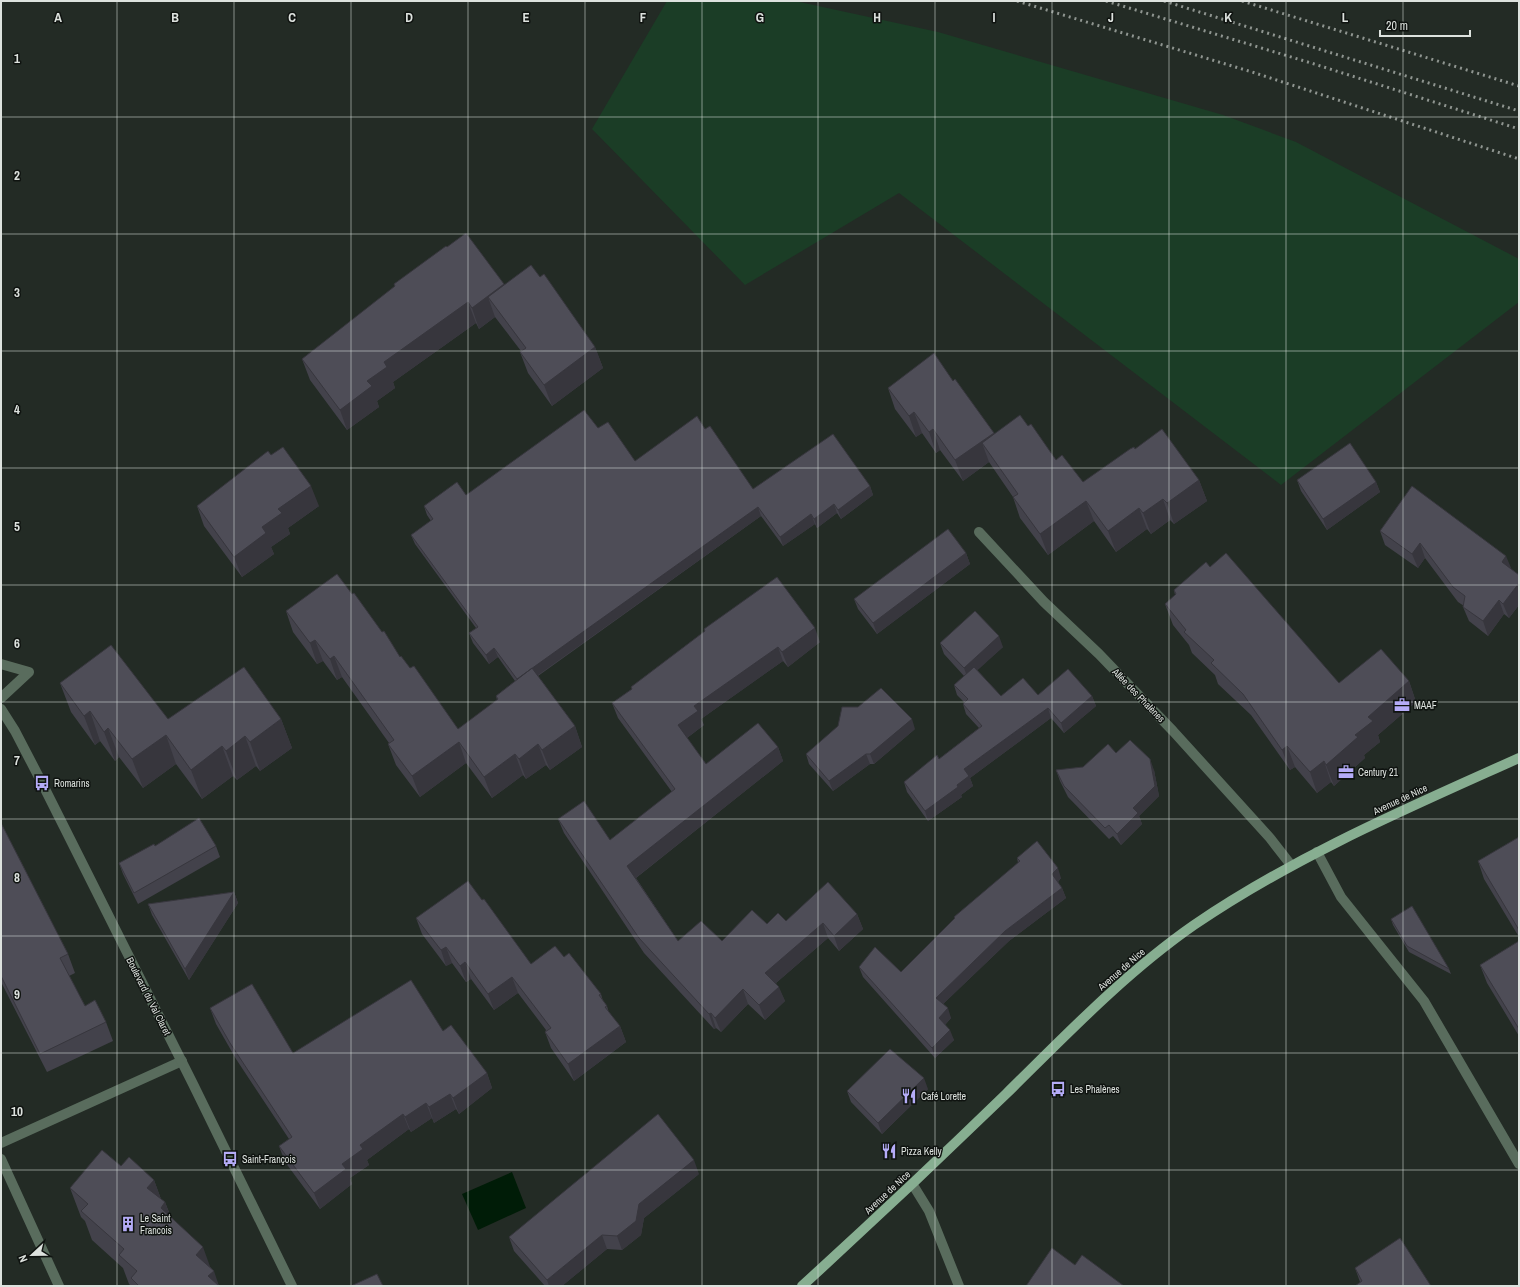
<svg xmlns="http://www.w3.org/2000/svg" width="1520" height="1287" viewBox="0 0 1520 1287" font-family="'Archivo Narrow',sans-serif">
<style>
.green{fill:#1b3d26}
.water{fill:#001c07}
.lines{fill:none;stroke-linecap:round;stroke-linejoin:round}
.service{stroke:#596c5d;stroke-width:10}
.minor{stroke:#596c5d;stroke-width:10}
.primary{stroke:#87ae91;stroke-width:10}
.rail{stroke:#8f9590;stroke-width:3;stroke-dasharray:2 4;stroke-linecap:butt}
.wall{fill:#43424b}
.shaded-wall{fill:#37363d}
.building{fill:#4e4d57;stroke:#37363d}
.grid{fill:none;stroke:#dde2de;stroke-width:1;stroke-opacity:0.55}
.labels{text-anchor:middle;stroke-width:3;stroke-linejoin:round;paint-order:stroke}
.street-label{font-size:10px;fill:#dde2de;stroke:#0f1310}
.poi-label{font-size:10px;fill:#dde2de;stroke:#0f1310;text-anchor:start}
.grid-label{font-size:13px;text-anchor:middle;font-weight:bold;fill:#dde2de;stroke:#0f1310;stroke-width:3;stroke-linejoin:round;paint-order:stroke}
</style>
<rect width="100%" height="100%" fill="#232b25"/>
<!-- green -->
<path class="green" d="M667,1H795L938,32L1223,115L1296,142L1519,259V302L1281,485L899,193L745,285L592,129Z"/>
<!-- water -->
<path class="water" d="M512,1172L526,1208L478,1230L462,1194Z"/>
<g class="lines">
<!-- service -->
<path class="service" d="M1,664L29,672
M1,698L29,672
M1317,852L1341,897L1424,1001L1519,1164
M1,1143L182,1061
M1,1159L59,1286"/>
<!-- minor -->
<path class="minor" d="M979,532L1044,602L1099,654L1173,731L1270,838L1291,865
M1,709L15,731L42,783L193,1084L292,1286
M913,1185L929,1211L959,1286"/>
<!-- primary -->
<path class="primary" d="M802,1286C871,1223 939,1159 1006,1094C1066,1035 1125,973 1194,925C1295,856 1408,808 1519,758"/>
<!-- rail -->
<path class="rail" d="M1017,1L1252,72L1519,159
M1106,1L1311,63L1519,129
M1164,1L1519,111
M1242,1L1519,86"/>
</g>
<!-- wall -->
<path class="wall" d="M447,247L504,284L505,285L540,277L595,347L603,368L552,406L528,373L520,352L521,351L495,317L479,329L476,323L393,382L395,388L377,401L379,407L347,430L310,380L302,359L395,287L394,284Z
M953,381L994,434L1028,426L1056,460L1083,482L1135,449L1199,480L1207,501L1174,524L1170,520L1151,534L1147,529L1116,552L1094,521L1048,555L1020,518L1013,497L989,462L963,481L940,450L936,453L922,433L916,437L895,409L888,388Z
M598,428L635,461L705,429L753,489L870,486L873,495L841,519L837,513L817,528L815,524L783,546L761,516L538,676L575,726L582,747L550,770L546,765L526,779L523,775L492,798L466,763L420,797L396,765L388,744L389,743L342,677L337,680L323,661L317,664L293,632L286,611L400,657L410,668L458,729L497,700L496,696L515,681L498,657L489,664L473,643L469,633L476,628L415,544L411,535L431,521L427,515L424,506L466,495Z
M1297,480L1376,482L1380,492L1327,530L1301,491Z
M197,506H319L288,528L290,534L271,547L274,554L242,577L204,526Z
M1380,531L1511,569L1519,575V605L1509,618L1504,614L1488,636L1469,621L1463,607L1464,606L1458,602L1425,558L1418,568L1385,545Z
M966,553L970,564L877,634L858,609L854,599Z
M1210,567L1339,683L1409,681L1416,702L1378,735L1380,742L1364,755L1365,758L1334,786L1331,782L1317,793L1295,767L1290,770L1251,715L1218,684L1215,675L1192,653L1189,645L1173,625L1165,604L1175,595L1174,590Z
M704,629L820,642L788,667L783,661L763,675L701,719L704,725L687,738L706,764L778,747L783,761L636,878L678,941H722L767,924L786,921L857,914L863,929L839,951L828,938L776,983L785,1001L765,1020L748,1004L721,1032L716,1028L714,1029L644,953L564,833L558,819L610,840L672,792L618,718L612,703L632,689L631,687L705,631Z
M940,643L1003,647L977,670L1001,696L1038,695L1092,696L1096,706L1064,733L1051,718L970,778L973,786L961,795L962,797L928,821L907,792L904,782L939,759L979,728L966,714L963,704L964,702L957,695L954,685L964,676L944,654Z
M60,683L168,719H281L292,748L260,771L256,766L237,780L233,776L202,799L176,764L143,788L119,757L115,761L100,741L95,745L71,712Z
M915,729L874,764H870L833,791L809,764L806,754Z
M1116,753L1154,770L1159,796L1139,816L1142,824L1121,845L1113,836L1109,839L1068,797L1060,781L1056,770L1083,767Z
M1,823L68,954L75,973L69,976L85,1006L106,1022L113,1041L47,1072L1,982Z
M1519,837V937L1484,879L1478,861Z
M155,846H216L220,857L138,904L123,874L119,863Z
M1017,858L1061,878L1058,882L1062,888L1066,898L1009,941L943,1004L951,1018L945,1025L954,1040L935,1058L863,977L859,967L901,972L954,919V917L1018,863Z
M234,892L238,903L189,980L152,915L148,904Z
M416,918L531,964L564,957L601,994L603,1001L607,1006L609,1013L620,1026L626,1042L574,1081L551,1048L545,1032L546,1030L518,993L494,1010L471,979L466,982L452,963L446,966L422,934Z
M1391,919L1449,969L1451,974L1409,952L1393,925Z
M1519,941V1036L1487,983L1480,965Z
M210,1008L293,1053L443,1031L487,1073L492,1088L459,1114L456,1109L434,1123L432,1118L411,1132L409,1129L367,1160L369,1165L350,1178L352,1184L320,1209L285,1162L279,1146L289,1139L236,1059L216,1024Z
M928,1089L882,1134L851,1102L847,1091Z
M121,1166L154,1180L161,1199L165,1202L171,1217L211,1268L219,1286H131L129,1284L123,1268L92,1240L85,1221L81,1217L70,1188Z
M699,1174L644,1218L641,1235L622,1250L607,1249L562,1286H545L514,1251L509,1237Z
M1355,1268L1431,1286L1360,1282Z"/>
<!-- shaded-wall -->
<path class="shaded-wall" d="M504,284L512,305L488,297L495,317L479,329L472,308Z
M468,302L476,323L393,382L395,388L377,401L379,407L347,430L340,410L367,381L384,362Z
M595,347L603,368L552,406L544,385Z
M914,412L922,433L916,437L909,416Z
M933,429L940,450L936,453L929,432Z
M994,433L1002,454L982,443L989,462L963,481L955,460Z
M1199,480L1207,501L1174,524L1167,503Z
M1376,482L1380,492L1327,530L1323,519Z
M311,486L319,506L288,528L290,534L271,547L274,554L242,577L234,557L278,509Z
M870,486L873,495L841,519L838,510Z
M1163,499L1170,520L1151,534L1143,513Z
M1086,501L1094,521L1048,555L1040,534Z
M834,504L837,513L817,528L814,519Z
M758,507L761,516L520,688L517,679Z
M1139,508L1147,529L1116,552L1108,531Z
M811,514L815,524L783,546L780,537Z
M1420,543L1425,558L1418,568L1412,554Z
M966,553L970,564L877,634L873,623Z
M1506,556L1512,570L1502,562Z
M1519,583V605L1509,618L1503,604Z
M1499,600L1504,614L1488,636L1483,621Z
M815,628L820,642L788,667L782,652Z
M999,636L1003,647L968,679L964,668Z
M315,640L323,661L317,664L310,643Z
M778,647L783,661L701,719L704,725L684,740L678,725L694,706Z
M494,648L498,657L489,664L486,655Z
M334,656L342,677L337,680L330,659Z
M1409,681L1416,702L1378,735L1380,742L1364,755L1365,758L1334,786L1326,765L1368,717Z
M1092,696L1096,706L1064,733L1061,723Z
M1048,708L1051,718L970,778L973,786L961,795L962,797L928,821L925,811L964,769Z
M90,711L100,741L95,745L84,716Z
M281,719L292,748L260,771L250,742Z
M912,719L915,729L874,764L870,754Z
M575,726L582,747L550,770L542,750Z
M108,728L119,757L115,761L104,732Z
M166,735L176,764L143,788L132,759Z
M245,736L256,766L237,780L226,751Z
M459,742L466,763L420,797L412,776Z
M538,744L546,765L526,779L519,759Z
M222,746L233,776L202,799L191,770Z
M1287,746L1295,767L1290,770L1282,750Z
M778,747L783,761L633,880L627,866Z
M515,754L523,775L492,798L484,777Z
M866,754L870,764L833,791L829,781Z
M1150,759L1154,770L1159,796L1139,816L1142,824L1121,845L1117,834L1133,808Z
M1324,761L1331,782L1317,793L1310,772Z
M1058,868L1061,878L1056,884L1052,874Z
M1062,888L1066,898L1009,941L939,1008L936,998L1005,931Z
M234,892L238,903L189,980L185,969Z
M857,914L863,929L839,951L834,936Z
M823,923L828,938L770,988L765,973Z
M446,947L452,963L446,966L441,950Z
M465,962L471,979L466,982L460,966Z
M512,977L518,993L494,1010L488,994Z
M779,987L785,1001L765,1020L759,1005Z
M743,989L748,1004L721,1032L715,1018Z
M948,1008L951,1018L942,1028L939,1018Z
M711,1013L716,1028L714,1029L709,1014Z
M620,1026L626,1042L574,1081L568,1064Z
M950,1030L954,1040L935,1058L932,1048Z
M487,1073L492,1088L459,1114L453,1098Z
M924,1078L928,1089L882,1134L878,1123Z
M450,1094L456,1109L434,1123L429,1107Z
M426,1103L432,1118L411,1132L405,1117Z
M403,1114L409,1129L367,1160L369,1165L350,1178L352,1184L320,1209L314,1193L360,1145Z
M694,1160L699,1174L644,1218L641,1235L622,1250L617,1236L639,1204Z
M154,1180L163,1205L165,1202L176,1232L147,1188Z
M602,1235L607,1249L562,1286H549L547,1280Z
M203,1247L212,1272L214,1271L219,1286H211L196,1255Z"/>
<!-- building -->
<path class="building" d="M466,233L504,284L472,308L468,302L384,362L387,367L367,381L372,386L340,410L302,359L395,286L394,284L446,246L447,247Z
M531,265L540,277L544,274L595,347L544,385L520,352L526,348L488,297Z
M934,353L953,381L955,379L994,433L955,460L933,429L929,432L914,412L909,416L888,388Z
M584,410L598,428L608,422L635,461L697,416L705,429L710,426L753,489L833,434L870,486L838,510L834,504L814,519L811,514L780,537L758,507L517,679L494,648L486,655L469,633L478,627L411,535L433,519L424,506L457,482L466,495Z
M1020,415L1028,426L1031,424L1056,460L1062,455L1083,482L1130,449L1134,447L1135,449L1162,429L1199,480L1167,503L1163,499L1143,513L1139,508L1108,531L1086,501L1040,534L1013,497L1018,494L982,443Z
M1350,443L1376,482L1323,519L1297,480Z
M283,447L311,486L278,509L282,513L262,527L266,533L234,557L197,506L268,451L271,455Z
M1412,486L1506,556L1502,562L1519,575V583L1503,604L1499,600L1483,621L1463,607L1465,596L1453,587L1420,543L1412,554L1380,531Z
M948,529L966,553L873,623L854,599Z
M1226,553L1339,683L1381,649L1409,681L1368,717L1373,721L1355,735L1358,737L1326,765L1324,761L1310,772L1287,746L1282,750L1243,694L1211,663L1214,660L1184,632L1186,630L1165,604L1176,594L1174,590L1206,562L1210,567Z
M337,574L352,594L354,593L382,632L384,631L400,657L401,656L410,668L414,666L458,729L498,699L496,696L532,668L575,726L542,750L538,744L519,759L515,754L484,777L459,742L412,776L388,744L394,740L334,656L330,659L315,640L310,643L286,611Z
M777,577L815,628L782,652L778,647L758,661L694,706L698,711L678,725L706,764L758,723L778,747L627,866L678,941L701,921L722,941L752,910L767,924L778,913L786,921L828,882L857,914L834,936L823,923L765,973L779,987L759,1005L743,989L715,1018L711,1013L709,1014L639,938L558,819L584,801L610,840L675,789L612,703L632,689L631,687L705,631L704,629Z
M975,611L999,636L964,668L940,643Z
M111,645L168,719L244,667L281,719L250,742L245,736L226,751L222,746L191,770L166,735L132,759L108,728L104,732L90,711L84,716L60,683Z
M974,667L1001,696L1023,678L1038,695L1068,669L1092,696L1061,723L1048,708L964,769L969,776L957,785L958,787L925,811L904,782L937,755L939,759L982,726L963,704L968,699L954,685Z
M881,688L912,719L870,754H866L829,781L806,754L838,726L842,707H858Z
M1130,740L1150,759L1155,786L1133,808L1138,813L1117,834L1109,825L1105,828L1064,786L1056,770L1083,767L1108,744L1116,753Z
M199,818L216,846L134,893L119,863L154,844L155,846Z
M1,823L68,954L60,958L85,1006L95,1000L106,1022L40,1054L1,976Z
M1519,837V930L1478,861Z
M1037,841L1058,868L1052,874L1062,888L1005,931L936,998L948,1008L939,1018L950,1030L932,1048L859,967L875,947L901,972L955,918L954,917L1020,861L1017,858Z
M468,881L482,900L484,899L531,964L555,946L564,957L569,953L601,994L599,995L607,1006L605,1007L620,1026L568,1064L545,1032L551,1028L512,977L488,994L465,962L460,966L446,947L441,950L416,918Z
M234,892L185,969L148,904Z
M1412,906L1449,969L1407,946L1391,919Z
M1519,941V1029L1480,965Z
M411,980L443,1031L451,1025L487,1073L453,1098L450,1094L429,1107L426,1103L405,1117L403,1114L360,1145L363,1149L342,1164L346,1169L314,1193L279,1146L292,1137L230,1043L210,1008L252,984L293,1053Z
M890,1049L924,1078L878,1123L847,1091Z
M658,1114L694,1160L639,1204L636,1221L617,1236L602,1235L547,1280L509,1237Z
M102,1150L121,1166L129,1157L154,1180L147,1188L165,1202L161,1208L203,1247L196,1255L214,1271L208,1276L219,1286H139L131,1278L137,1271L119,1255L124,1249L81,1211L88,1204L70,1188Z
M1400,1238L1431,1286H1355L1362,1281L1355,1268Z
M1052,1248L1075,1265L1082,1255L1124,1286H1026Z
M377,1274L383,1286H351Z"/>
<!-- grid -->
<path class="grid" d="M117,1V1286M234,1V1286M351,1V1286M468,1V1286M585,1V1286M702,1V1286M818,1V1286M935,1V1286M1052,1V1286M1169,1V1286M1286,1V1286M1403,1V1286M1,117H1519M1,234H1519M1,351H1519M1,468H1519M1,585H1519M1,702H1519M1,819H1519M1,936H1519M1,1053H1519M1,1170H1519"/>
<!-- icons -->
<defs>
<symbol id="office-bare" viewBox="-9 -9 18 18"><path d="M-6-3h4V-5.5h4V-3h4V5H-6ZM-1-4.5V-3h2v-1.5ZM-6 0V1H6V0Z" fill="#b5acf8" stroke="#0f1310" stroke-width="2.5" paint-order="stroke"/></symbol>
<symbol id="bus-bare" viewBox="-9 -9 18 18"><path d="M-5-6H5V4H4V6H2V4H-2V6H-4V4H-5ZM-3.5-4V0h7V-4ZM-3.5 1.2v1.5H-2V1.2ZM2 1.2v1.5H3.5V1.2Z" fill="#b5acf8" stroke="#0f1310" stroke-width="2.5" paint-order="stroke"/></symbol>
<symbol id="restaurant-bare" viewBox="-9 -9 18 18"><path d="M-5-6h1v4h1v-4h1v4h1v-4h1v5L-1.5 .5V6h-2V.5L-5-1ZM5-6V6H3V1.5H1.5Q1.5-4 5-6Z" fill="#b5acf8" stroke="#0f1310" stroke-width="2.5" paint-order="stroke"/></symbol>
<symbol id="building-bare" viewBox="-9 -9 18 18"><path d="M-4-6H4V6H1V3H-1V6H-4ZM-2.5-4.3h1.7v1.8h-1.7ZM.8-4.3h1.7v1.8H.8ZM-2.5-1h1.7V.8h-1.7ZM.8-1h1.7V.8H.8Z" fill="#b5acf8" stroke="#0f1310" stroke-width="2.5" paint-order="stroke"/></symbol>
</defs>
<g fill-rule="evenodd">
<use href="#office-bare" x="1391" y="694" width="22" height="22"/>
<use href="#office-bare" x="1335" y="761" width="22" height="22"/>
<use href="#bus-bare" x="31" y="772" width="22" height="22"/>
<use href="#bus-bare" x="1047" y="1078" width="22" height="22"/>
<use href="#restaurant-bare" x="898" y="1085" width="22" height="22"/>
<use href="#restaurant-bare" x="878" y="1140" width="22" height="22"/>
<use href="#bus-bare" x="219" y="1148" width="22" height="22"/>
<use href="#building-bare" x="117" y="1213" width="22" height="22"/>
</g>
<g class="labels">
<!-- street labels -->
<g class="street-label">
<text transform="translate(1139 695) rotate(46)" y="4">Allée des Phalènes</text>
<text transform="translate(1400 799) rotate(-25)" y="4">Avenue de Nice</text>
<text transform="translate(1121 969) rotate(-41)" y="4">Avenue de Nice</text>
<text transform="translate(149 996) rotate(63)" y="4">Boulevard du Val Claret</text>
<text transform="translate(887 1192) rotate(-43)" y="4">Avenue de Nice</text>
</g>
<!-- poi labels -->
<g class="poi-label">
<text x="1414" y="709">MAAF</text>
<text x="1358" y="776">Century 21</text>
<text x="54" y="787">Romarins</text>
<text x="1070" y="1093">Les Phalènes</text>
<text x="921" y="1100">Café Lorette</text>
<text x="901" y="1155">Pizza Kelly</text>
<text x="242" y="1163">Saint-François</text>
<text x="140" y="1222">Le Saint<tspan x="140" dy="12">Francois</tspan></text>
</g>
</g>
<g class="grid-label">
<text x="58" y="22">A</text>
<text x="175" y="22">B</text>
<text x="292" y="22">C</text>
<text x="409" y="22">D</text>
<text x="526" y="22">E</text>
<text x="643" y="22">F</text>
<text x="760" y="22">G</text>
<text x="877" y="22">H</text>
<text x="994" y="22">I</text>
<text x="1111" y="22">J</text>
<text x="1228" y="22">K</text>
<text x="1345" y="22">L</text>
<text x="17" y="63">1</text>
<text x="17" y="180">2</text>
<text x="17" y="297">3</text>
<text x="17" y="414">4</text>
<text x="17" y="531">5</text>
<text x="17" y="648">6</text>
<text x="17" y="765">7</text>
<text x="17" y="882">8</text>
<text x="17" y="999">9</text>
<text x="17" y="1116">10</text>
</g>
<!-- border -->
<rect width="1520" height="1287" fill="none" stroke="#dde2de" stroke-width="4"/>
<!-- north arrow -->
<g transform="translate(32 1255) rotate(248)" stroke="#0f1310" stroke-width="3" paint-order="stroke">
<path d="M0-3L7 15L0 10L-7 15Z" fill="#dde2de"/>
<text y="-6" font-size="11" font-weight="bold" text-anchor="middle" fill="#dde2de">N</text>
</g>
<!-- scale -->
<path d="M1380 30v6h90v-6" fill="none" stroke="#dde2de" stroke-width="2"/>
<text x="1386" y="30" font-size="12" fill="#dde2de" stroke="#0f1310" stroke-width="3" paint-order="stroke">20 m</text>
</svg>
